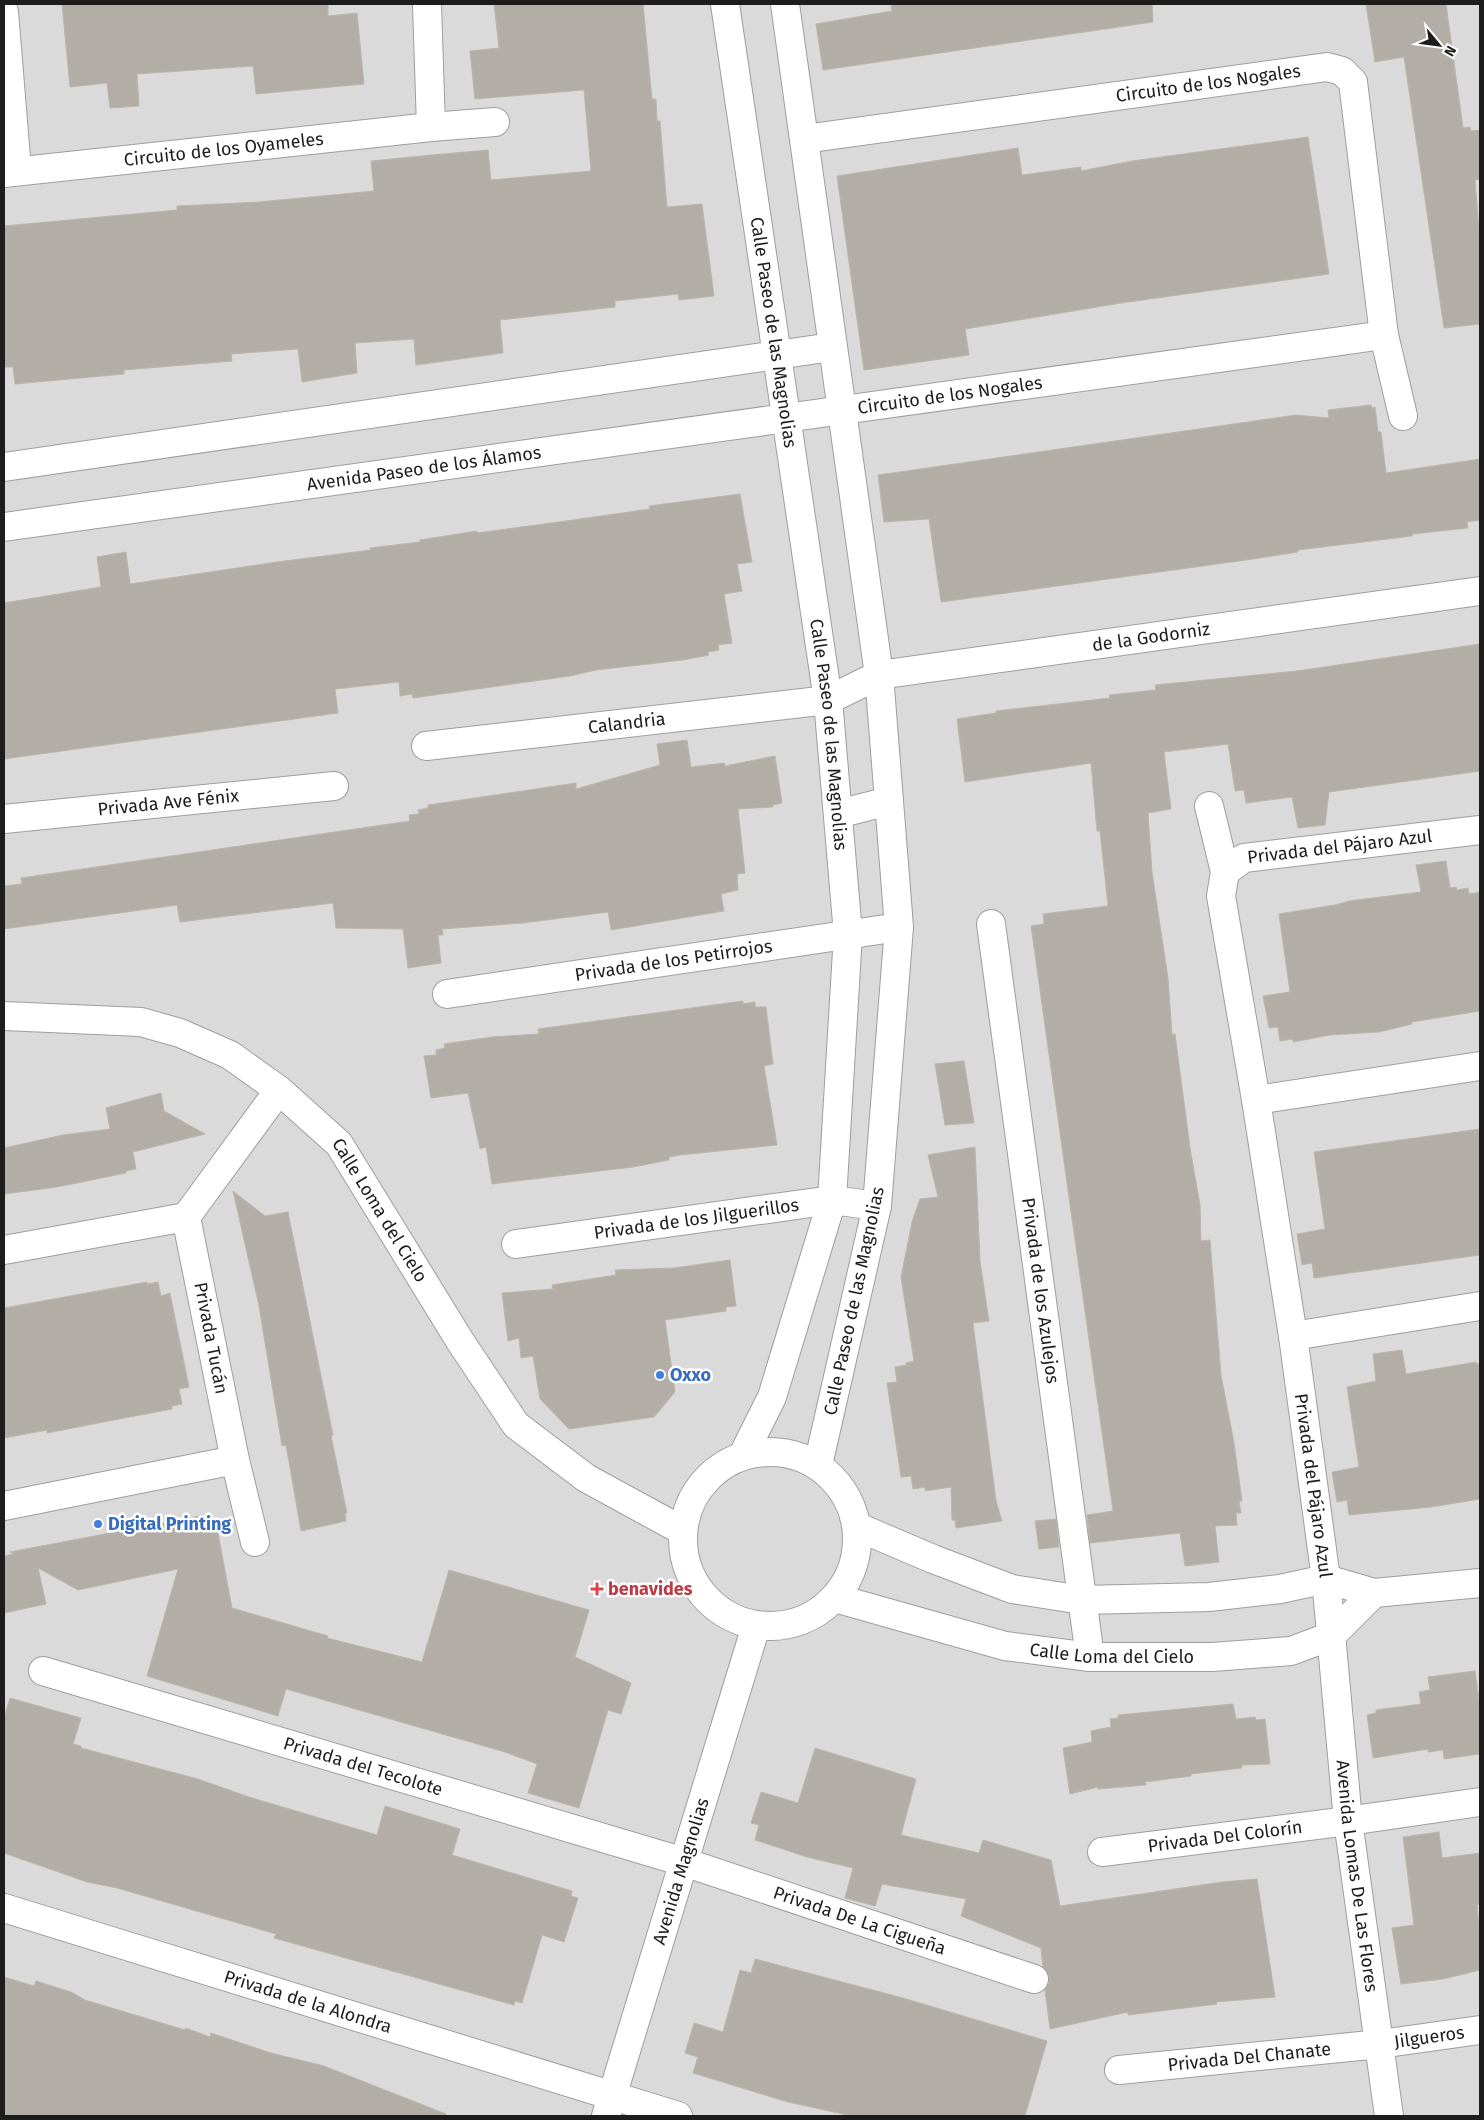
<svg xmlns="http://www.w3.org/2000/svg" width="1484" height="2120" viewBox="0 0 1484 2120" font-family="'Fira Sans',sans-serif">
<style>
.residential{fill:#dbdada}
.building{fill:#b2aea7;stroke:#bdb5a8}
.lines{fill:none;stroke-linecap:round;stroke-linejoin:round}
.minor-casing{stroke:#9e9e9e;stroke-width:30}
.tertiary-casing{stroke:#9e9e9e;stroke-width:30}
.minor{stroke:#fff;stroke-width:28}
.tertiary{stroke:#fff;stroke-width:28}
.shop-dot{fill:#3f7fe0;stroke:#fff;stroke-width:2}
.health-dot{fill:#e0444e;stroke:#fff;stroke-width:2}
.labels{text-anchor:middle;stroke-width:5;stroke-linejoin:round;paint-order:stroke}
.street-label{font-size:18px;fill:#1d1d1d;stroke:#fff}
.shop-label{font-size:18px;font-weight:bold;fill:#366cbe;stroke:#fff;text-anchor:start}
.health-label{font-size:18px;font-weight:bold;fill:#be3a42;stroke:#fff;text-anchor:start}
</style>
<rect width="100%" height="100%" fill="#edece4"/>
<!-- residential -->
<path class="residential" d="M4,4H1480V2116H4Z"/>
<!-- building -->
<path class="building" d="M62,4H328V16L357,13L364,84L256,94L253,66L137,74L139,106L110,108L107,83L70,87Z
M494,4H643L652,99H656L657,121H660L667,207L702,204L714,296L679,300L678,294L615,301V307L500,320L503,353L416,365L414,339L355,343L357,373L302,382L298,349L231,354L232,361L124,370V374L15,384L13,367H4V226L177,210V206L259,202L374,191L371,161L432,155L488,150L491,180L591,171L584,90L475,99L470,51L499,48Z
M891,4H1152L1153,22L823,70L816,24L892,11Z
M1366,4H1446L1463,128L1470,127L1471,131L1480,130V179L1475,180L1480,243V324L1444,328L1404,57L1375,62Z
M1308,137L1329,274L1121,303L965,329L969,355L864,370L837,176L1018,148L1022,175L1081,167V171L1132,161Z
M1371,405L1372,408L1375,407L1378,432H1381L1386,473L1480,459V520L1467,522L1468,528L1412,534V536L1298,550V552L1246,560L941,602L929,519L884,522L878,475L1296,415L1329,418L1328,410Z
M740,494L752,562L737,564L742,591L724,594L732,643L718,645L719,650L708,652L709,655L683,660L596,670L570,676L413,698L412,694L400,696L399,682L335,689L338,713L4,759V603L101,587L97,557L126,552L130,584L277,562L371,550L370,548L420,542V540L477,531V533L566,521L650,509L649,506Z
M1480,644V771L1329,792L1325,825L1298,828L1292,797L1246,803L1244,790L1235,791L1228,744L1164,752L1171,809L1148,813L1152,872L1168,978L1172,1035L1175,1034L1190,1148L1200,1205L1201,1241L1210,1240L1221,1375L1234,1443L1242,1501H1239L1241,1513H1236L1237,1525L1215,1526L1219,1562L1185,1566L1180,1533L1090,1543L1087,1515L1113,1511L1031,926L1044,924L1043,914L1108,906L1100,831H1097L1091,763L965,782L957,719L996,713V711L1110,698L1109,695L1156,690L1155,685L1297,671Z
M687,740L691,767L724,763L725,766L775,756L782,803L773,805V807L738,809L745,873L737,874L738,890L721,894L724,911L611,930L608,912L523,923L442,929L443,935H438L441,963L408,968L403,929L336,928L333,903L180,922L177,905L4,929V886L22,884L21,878L410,821L409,815L419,814L418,810L428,808V805L576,783V789L660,765L657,744Z
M1446,861L1450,888L1456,887L1457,890L1468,888L1469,894L1480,892V1011L1412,1022V1024L1379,1032L1330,1035L1293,1042V1039L1280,1041L1278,1027L1269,1028L1263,996L1290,992L1279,914L1335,905L1349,901L1421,892L1416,865Z
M743,1001V1004L755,1002V1007H766L773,1064L764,1066L777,1145L680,1155L669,1157V1160L633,1167L492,1184L486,1147L480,1149L468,1093L431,1098L424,1056L436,1055V1050L445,1048L444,1044L492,1037L539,1034L538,1029Z
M964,1061L974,1123L945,1125L935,1064Z
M161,1093L164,1111L205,1134L133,1152L136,1169L126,1171V1173L57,1187L4,1194V1148L63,1135L110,1129L106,1108Z
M1480,1129V1255L1314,1278L1312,1263L1302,1265L1297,1234L1325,1229L1314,1152Z
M975,1147L980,1261L989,1321L973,1323L996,1501L1002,1521L956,1528L955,1520H952L951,1487L925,1491V1487L913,1489L911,1476L901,1477L887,1383L897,1382L895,1367L907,1365L906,1363L914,1361L901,1277L912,1222L920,1199L938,1197L928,1155Z
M233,1191L265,1216L288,1212L333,1435L331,1436L347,1513H345L346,1521L301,1531L286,1445L282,1446L259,1306Z
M730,1260L736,1306L726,1307V1311L665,1320L675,1392L654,1417L569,1429L540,1399L533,1356L521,1358L519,1338L508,1341L502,1293L553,1289L552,1285L616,1275L615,1270L674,1268Z
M147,1282V1284L158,1282L161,1296L170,1293L189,1387L179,1389L182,1404L172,1406V1409L119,1419L47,1433V1430L4,1438V1308Z
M1402,1350L1406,1374L1476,1362V1364L1480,1363V1499L1431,1507L1349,1515L1347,1500L1337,1502L1332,1472L1359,1467L1347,1387L1376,1381L1373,1354Z
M205,1515L209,1529L217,1528L232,1608L328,1636L327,1638L422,1662L449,1570L589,1610L575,1657L631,1683L621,1714L608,1710L579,1808L528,1793L537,1764L505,1752L286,1689L278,1716L147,1676L178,1569L78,1590L38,1568L46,1604L4,1613V1556L14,1554L10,1552Z
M1056,1519L1059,1547L1039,1549L1035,1521Z
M1475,1671L1480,1707V1754L1444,1759L1443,1750L1428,1752V1749L1373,1758L1367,1715L1376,1713V1710L1421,1704L1419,1692L1430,1690L1428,1677Z
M10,1698L81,1718L73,1744L81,1746V1748L198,1779L249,1797L377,1835L385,1806L460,1829L452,1855L572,1891L571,1896L578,1898L564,1942L542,1935L522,2003L515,2001L514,2005L274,1938L276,1934L117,1888L87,1882L4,1853V1718Z
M1233,1704L1236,1719L1255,1717L1256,1720L1265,1719L1270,1764L1242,1765V1768L1191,1774V1776L1145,1782L1146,1785L1098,1789V1787L1070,1794L1063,1748L1092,1742L1091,1731L1111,1727L1110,1719L1118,1718V1715Z
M815,1748L916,1779L901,1835L979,1853L983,1840L1051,1860L1060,1906L1222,1882L1257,1879L1275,1997L1216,2002L1217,2004L1128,2015V2012L1050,2029L1045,1990L1049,1983V1976L1043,1967L1041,1948L961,1916L966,1899L882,1884L875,1906L845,1898L853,1868L807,1857L755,1840L759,1825L751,1823L761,1792L798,1803Z
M1439,1832L1442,1858L1480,1853V1904L1477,1905L1480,1936V1970L1443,1979L1401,1984L1392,1928L1414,1925L1403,1837Z
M755,1959L903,1998L1047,2041L1025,2116H852L788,2102L693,2073L698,2057L685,2053L694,2023L723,2032L740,1970L751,1973Z
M4,1977L34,1986L36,1981L71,1992L85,2000L185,2030L186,2028L210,2037L211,2033L271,2053L324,2066L446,2114L445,2116H4Z"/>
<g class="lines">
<defs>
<g id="minor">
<path d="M427,4L431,127"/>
<path d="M4,12L17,170"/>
<path id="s1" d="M804,139L1327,67L1342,71L1353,82L1384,335L1403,416"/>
<path id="s2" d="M4,173L431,127L495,122"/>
<path id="s3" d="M843,410L1384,335"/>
<path id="s4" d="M426,746L828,700L879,675L1480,591"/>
<path id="s5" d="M1209,806L1225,872L1221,896L1256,1100L1293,1336L1326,1579L1348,1821L1389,2116"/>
<path d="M838,814L889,801"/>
<path id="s6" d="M4,819L334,786"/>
<path id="s7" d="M1225,872L1244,858L1480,830"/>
<path id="s8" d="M991,924L1090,1657"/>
<path id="s9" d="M447,994L899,927"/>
<path id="s10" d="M4,1016L141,1022L180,1033L230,1055L279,1090L339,1144L460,1341L516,1425L586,1478L683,1531"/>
<path d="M1256,1100L1480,1066"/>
<path id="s11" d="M516,1244L832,1200L877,1206"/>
<path d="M4,1250L186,1217"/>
<path d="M1293,1336L1480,1306"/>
<path d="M4,1506L235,1460"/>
<path d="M858,1527L933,1559L1012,1589L1082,1600L1209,1597L1280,1589L1326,1579L1374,1593L1480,1583"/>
<path d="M255,1542L235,1460L186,1217L279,1090"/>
<path id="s12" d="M835,1598L1005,1646L1090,1657H1212L1291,1651L1331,1636L1374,1593"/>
<path id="s13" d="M43,1671L684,1862L1034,1979"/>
<path id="s14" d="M1102,1852L1348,1821L1480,1802"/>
<path id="s15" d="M4,1908L678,2116"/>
<path id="s16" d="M1119,2070L1380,2044L1480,2030"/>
<path id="s17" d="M606,2116L756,1626"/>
</g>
<g id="tertiary">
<path id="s18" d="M725,4L828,700L848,934L832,1200L772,1397L743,1455"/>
<path d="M785,4L879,675L899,927L877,1206L818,1465"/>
<path d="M4,467L832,347"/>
<path id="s19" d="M4,527L843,410"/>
<circle cx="770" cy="1539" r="87"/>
</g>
</defs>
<!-- minor casing -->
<use href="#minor" class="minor-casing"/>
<!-- tertiary casing -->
<use href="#tertiary" class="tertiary-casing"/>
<!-- minor -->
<use href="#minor" class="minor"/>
<!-- tertiary -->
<use href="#tertiary" class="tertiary"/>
</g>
<!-- markers -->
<g class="shop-dot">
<circle cx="660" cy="1375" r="5"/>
<circle cx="98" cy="1524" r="5"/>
</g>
<path class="health-dot" d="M594.5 1581.5h5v5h5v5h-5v5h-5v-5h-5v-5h5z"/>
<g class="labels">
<!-- street labels -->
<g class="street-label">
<text dy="6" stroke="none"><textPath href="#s1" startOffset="408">Circuito de los Nogales</textPath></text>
<text dy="6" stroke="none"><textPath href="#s2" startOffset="221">Circuito de los Oyameles</textPath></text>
<text dy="6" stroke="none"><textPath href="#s18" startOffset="332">Calle Paseo de las Magnolias</textPath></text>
<text dy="6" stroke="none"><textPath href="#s3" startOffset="108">Circuito de los Nogales</textPath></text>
<text dy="6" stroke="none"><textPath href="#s19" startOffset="424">Avenida Paseo de los Álamos</textPath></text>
<text dy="6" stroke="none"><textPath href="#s4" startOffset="736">de la Godorniz</textPath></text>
<text dy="6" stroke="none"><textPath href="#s4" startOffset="202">Calandria</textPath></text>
<text dy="6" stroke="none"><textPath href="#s18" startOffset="738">Calle Paseo de las Magnolias</textPath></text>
<text dy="6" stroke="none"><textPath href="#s6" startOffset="165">Privada Ave Fénix</textPath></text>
<text dy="6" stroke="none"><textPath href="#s7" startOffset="120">Privada del Pájaro Azul</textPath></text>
<text dy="6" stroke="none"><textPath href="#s9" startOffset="229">Privada de los Petirrojos</textPath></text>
<text dy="6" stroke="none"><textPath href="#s10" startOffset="451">Calle Loma del Cielo</textPath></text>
<text dy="6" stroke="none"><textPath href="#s11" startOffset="182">Privada de los Jilguerillos</textPath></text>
<text dy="6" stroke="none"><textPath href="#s8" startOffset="370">Privada de los Azulejos</textPath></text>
<text transform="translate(854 1301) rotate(-78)" y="6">Calle Paseo de las Magnolias</text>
<text transform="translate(211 1338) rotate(79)" y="6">Privada Tucán</text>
<text dy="6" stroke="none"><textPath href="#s5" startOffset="689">Privada del Pájaro Azul</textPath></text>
<text dy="6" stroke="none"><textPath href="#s12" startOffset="284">Calle Loma del Cielo</textPath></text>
<text dy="6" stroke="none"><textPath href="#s13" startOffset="334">Privada del Tecolote</textPath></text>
<text dy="6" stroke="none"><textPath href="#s14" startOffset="124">Privada Del Colorín</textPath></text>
<text dy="6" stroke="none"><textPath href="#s17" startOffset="256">Avenida Magnolias</textPath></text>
<text dy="6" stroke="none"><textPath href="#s5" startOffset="1082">Avenida Lomas De Las Flores</textPath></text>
<text dy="6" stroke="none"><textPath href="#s13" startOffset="854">Privada De La Cigueña</textPath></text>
<text dy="6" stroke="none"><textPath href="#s15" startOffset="318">Privada de la Alondra</textPath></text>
<text dy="6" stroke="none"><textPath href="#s16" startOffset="312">Jilgueros</textPath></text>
<text dy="6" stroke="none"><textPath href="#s16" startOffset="131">Privada Del Chanate</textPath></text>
</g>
<!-- shop labels -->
<g class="shop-label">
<text x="670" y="1381">Oxxo</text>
<text x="108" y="1530">Digital Printing</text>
</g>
<!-- health labels -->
<g class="health-label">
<text x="608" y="1595">benavides</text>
</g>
</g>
<!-- border -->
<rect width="1484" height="2120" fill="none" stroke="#1d1d1d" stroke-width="10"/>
<!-- north arrow -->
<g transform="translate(1439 45) rotate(119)" stroke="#ffffff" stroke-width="4" paint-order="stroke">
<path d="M0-4L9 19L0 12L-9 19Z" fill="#1d1d1d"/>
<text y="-8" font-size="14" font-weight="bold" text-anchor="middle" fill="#1d1d1d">N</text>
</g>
</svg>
